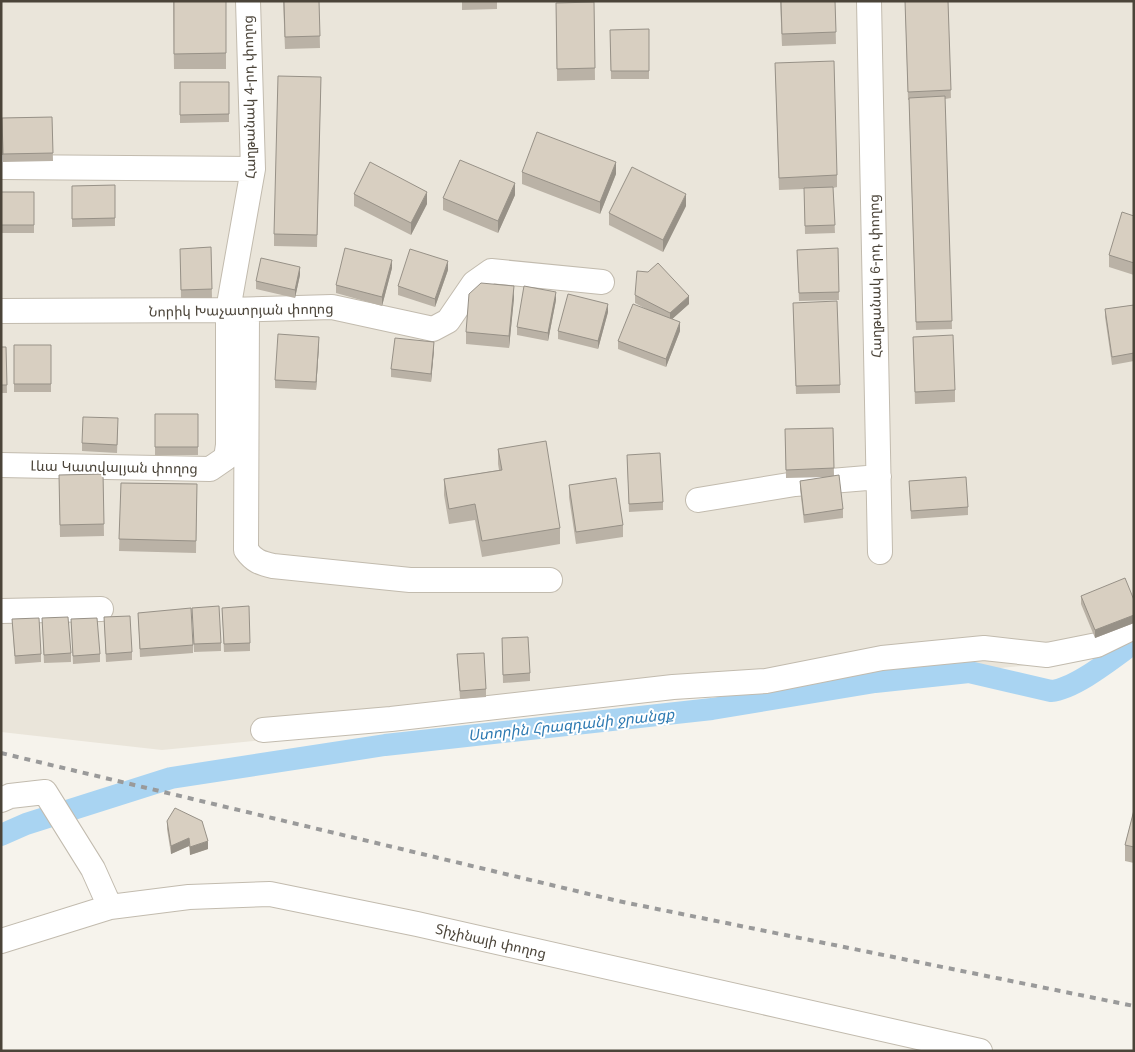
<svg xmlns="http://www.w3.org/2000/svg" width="1135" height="1052" viewBox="0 0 1135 1052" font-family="Arial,'Noto Sans Armenian',sans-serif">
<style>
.residential{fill:#eae5da}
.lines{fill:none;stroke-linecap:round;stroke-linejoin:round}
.canal{stroke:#a9d4f2;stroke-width:22}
.minor-casing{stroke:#c2bbae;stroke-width:26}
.minor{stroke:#fff;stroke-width:24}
.rail{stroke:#9a9a9a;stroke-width:4;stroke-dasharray:6 6;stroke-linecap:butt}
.wall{fill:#bab2a6}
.shaded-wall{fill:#979187}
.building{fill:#d8cfc1;stroke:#979187}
.labels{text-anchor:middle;stroke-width:4;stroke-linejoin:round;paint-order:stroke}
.street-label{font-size:14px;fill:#4b4439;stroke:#fff}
.water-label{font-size:15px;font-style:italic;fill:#2e7ab2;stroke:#fff}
</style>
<rect width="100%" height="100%" fill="#f6f3ec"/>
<!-- residential -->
<path class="residential" d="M1,1H1134V617L1062,662L162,750L1,732Z"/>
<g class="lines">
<!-- canal -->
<path class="canal" d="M1,835L26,824L171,778L385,745L712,709L875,682L969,672L1051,691C1075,689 1113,658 1134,643"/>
<defs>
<path id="minor" d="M869,1L880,552
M1,167L253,169
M247,310L246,550C254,561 260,563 273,566L410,580H550
M1,311L228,310L332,307L433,329L448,321L474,283L491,271L602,282
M1,465L210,469L226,458L228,445V310L253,169L248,1
M698,500L795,484L879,477
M1,611L101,609
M263,730L391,719L673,687L766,681L882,658L984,648L1047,655L1097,645L1134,627
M1,800L10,796L45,792L93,869L110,907
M1,941L110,907L189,897L270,894L417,924L980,1051"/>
</defs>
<!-- minor casing -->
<use href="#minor" class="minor-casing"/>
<!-- minor -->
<use href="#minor" class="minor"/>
<!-- rail -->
<path class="rail" d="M1,753L618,901L1134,1006"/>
</g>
<!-- wall -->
<path class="wall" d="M173,1H226V69H174Z
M283,1H319L320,48L285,49Z
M462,1H497V9L462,10Z
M780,1H835L836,44L782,46Z
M905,1H948L951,98L945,99L952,329L916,330L909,100H908Z
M594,2L595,80L557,81L556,3Z
M649,29V79H611L610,30Z
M775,63L837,175V187L833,188L835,233L805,234L804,189L779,190Z
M321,77L317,247L274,246V234Z
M180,82H229V122L180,123Z
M52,117L53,161L3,162L2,118Z
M522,172L616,174L600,214L522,184Z
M115,185V226L72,227V186Z
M1,192H34V233H1Z
M354,194L427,204L411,235L354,206Z
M515,195L498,233L443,210V198Z
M686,206L663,252L609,225V213Z
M1134,216V275L1109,267V255Z
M211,247L212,298H181L180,249Z
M838,248L839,300L799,301L797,250Z
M392,268L382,306L336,293V285Z
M448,270L435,307L398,295V286Z
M300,275L295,298L256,289V281Z
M635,295L689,304L672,319L680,331L666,367L618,349V341L648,310L635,303Z
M514,298L509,348L466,344V332Z
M556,300L548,341L517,335V327Z
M793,303L840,385V393L796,394Z
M1134,305V361L1112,365L1105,317V309Z
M608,312L598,349L558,339V331Z
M913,337L955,390V402L915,404Z
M14,345H51V392H14Z
M319,345L316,390L275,388V380Z
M1,347H6L7,393H1Z
M434,350L431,382L391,377V369Z
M155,414H198V455H155Z
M118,427L117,453L82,451V443Z
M833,428L834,476L843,509V518L804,523L800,489V481L827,477L786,478L785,429Z
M498,449L560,528V544L482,557L475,520L449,524L444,495V479L499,470L498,464Z
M627,455L663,502V510L629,512Z
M103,474L104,536L60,537L59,475Z
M909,481L968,507V515L911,519Z
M121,483L197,484L196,553L119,551Z
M569,485L623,525V537L576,544L569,497Z
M1081,596L1134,600V623L1095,638L1081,604Z
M192,608L221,643V651L194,652Z
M222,608L250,643V651L224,652Z
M138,613L193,645V653L140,657Z
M104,617L132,652V660L106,662Z
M42,618L71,653V662L44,663Z
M12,619L41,654V662L15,664Z
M71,619L100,654V662L73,664Z
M502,638L530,673V681L503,683Z
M457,654L486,689V697L460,699Z
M1134,810V863L1125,861V845Z
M167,821L208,849L190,855L189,846L171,854L167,829Z"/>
<!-- shaded-wall -->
<path class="shaded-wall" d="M616,162V174L600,214V202Z
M515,183V195L498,233V221Z
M427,192V204L411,235V223Z
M686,194V206L663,252V240Z
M392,260V268L382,306V297Z
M448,261V270L435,307V299Z
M300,267V275L295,298V290Z
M514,286V298L509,348V336Z
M556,292V300L548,341V333Z
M689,296V304L670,321V313Z
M608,304V312L598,349V341Z
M680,322V331L666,367V359Z
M319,337V345L316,390V382Z
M434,342V350L431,382V374Z
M1134,615V623L1095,638V630Z
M189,838V846L171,854V846Z
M208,841V849L190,855V847Z"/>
<!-- building -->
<path class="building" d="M174,1H226V53L174,54Z
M284,1H319L320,36L285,37Z
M781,1H835L836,32L782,34Z
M905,1H948L951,90L908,92Z
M594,2L595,68L557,69L556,3Z
M649,29V71H611L610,30Z
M834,61L837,175L779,178L775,63Z
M278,76L321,77L317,235L274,234Z
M180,82H229V114L180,115Z
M945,96L952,321L916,322L909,98Z
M52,117L53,153L3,154L2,118Z
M537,132L616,162L600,202L522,172Z
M460,160L515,183L498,221L443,198Z
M370,162L427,192L411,223L354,194Z
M632,167L686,194L663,240L609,213Z
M115,185V218L72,219V186Z
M833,187L835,225L805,226L804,188Z
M1,192H34V225H1Z
M1122,212L1134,216V263L1109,255Z
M211,247L212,289L181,290L180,249Z
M345,248L392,260L382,297L336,285Z
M838,248L839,292L799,293L797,250Z
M410,249L448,261L435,299L398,286Z
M261,258L300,267L295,290L256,281Z
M658,263L689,296L670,313L635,295L637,271L648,272Z
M481,283L514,286L509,336L466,332L469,294Z
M524,286L556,292L548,333L517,327Z
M568,294L608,304L598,341L558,331Z
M837,301L840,385L796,386L793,303Z
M633,304L680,322L666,359L618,341Z
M1134,305V353L1112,357L1105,309Z
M278,334L319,337L316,382L275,380Z
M953,335L955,390L915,392L913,337Z
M395,338L434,342L431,374L391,369Z
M14,345H51V384H14Z
M1,347H6L7,385H1Z
M155,414H198V447H155Z
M83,417L118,418L117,445L82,443Z
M833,428L834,468L786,470L785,429Z
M546,441L560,528L482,541L475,504L449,509L444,479L502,470L498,449Z
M660,453L663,502L629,504L627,455Z
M103,474L104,524L60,525L59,475Z
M839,475L843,509L804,515L800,481Z
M966,477L968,507L911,511L909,481Z
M616,478L623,525L576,532L569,485Z
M121,483L197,484L196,541L119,539Z
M1125,578L1134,600V615L1095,630L1081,596Z
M219,606L221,643L194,644L192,608Z
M249,606L250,643L224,644L222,608Z
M191,608L193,645L140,649L138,613Z
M130,616L132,652L106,654L104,617Z
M68,617L71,653L44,655L42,618Z
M39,618L41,654L15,656L12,619Z
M97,618L100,654L73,656L71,619Z
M528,637L530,673L503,675L502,638Z
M484,653L486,689L460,691L457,654Z
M175,808L202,821L208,841L190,847L189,838L171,846L167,821Z
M1134,810V847L1125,845Z"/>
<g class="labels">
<!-- street labels -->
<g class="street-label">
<text transform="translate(249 97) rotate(-91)" y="5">Հաղթանակ 4-րդ փողոց</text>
<text transform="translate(875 276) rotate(-91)" y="5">Հաղթանակ 6-րդ փողոց</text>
<text transform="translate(241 310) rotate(-1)" y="5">Նորիկ Խաչատրյան փողոց</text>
<text transform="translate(114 467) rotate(1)" y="5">Լևա Կատվալյան փողոց</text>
<text transform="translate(491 941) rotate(13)" y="5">Տիչինայի փողոց</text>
</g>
<!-- water labels -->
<g class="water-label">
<text transform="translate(571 725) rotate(-6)" y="5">Ստորին Հրազդանի ջրանցք</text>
</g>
</g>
<!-- border -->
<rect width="1135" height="1052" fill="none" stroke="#4b4439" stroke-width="5"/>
</svg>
